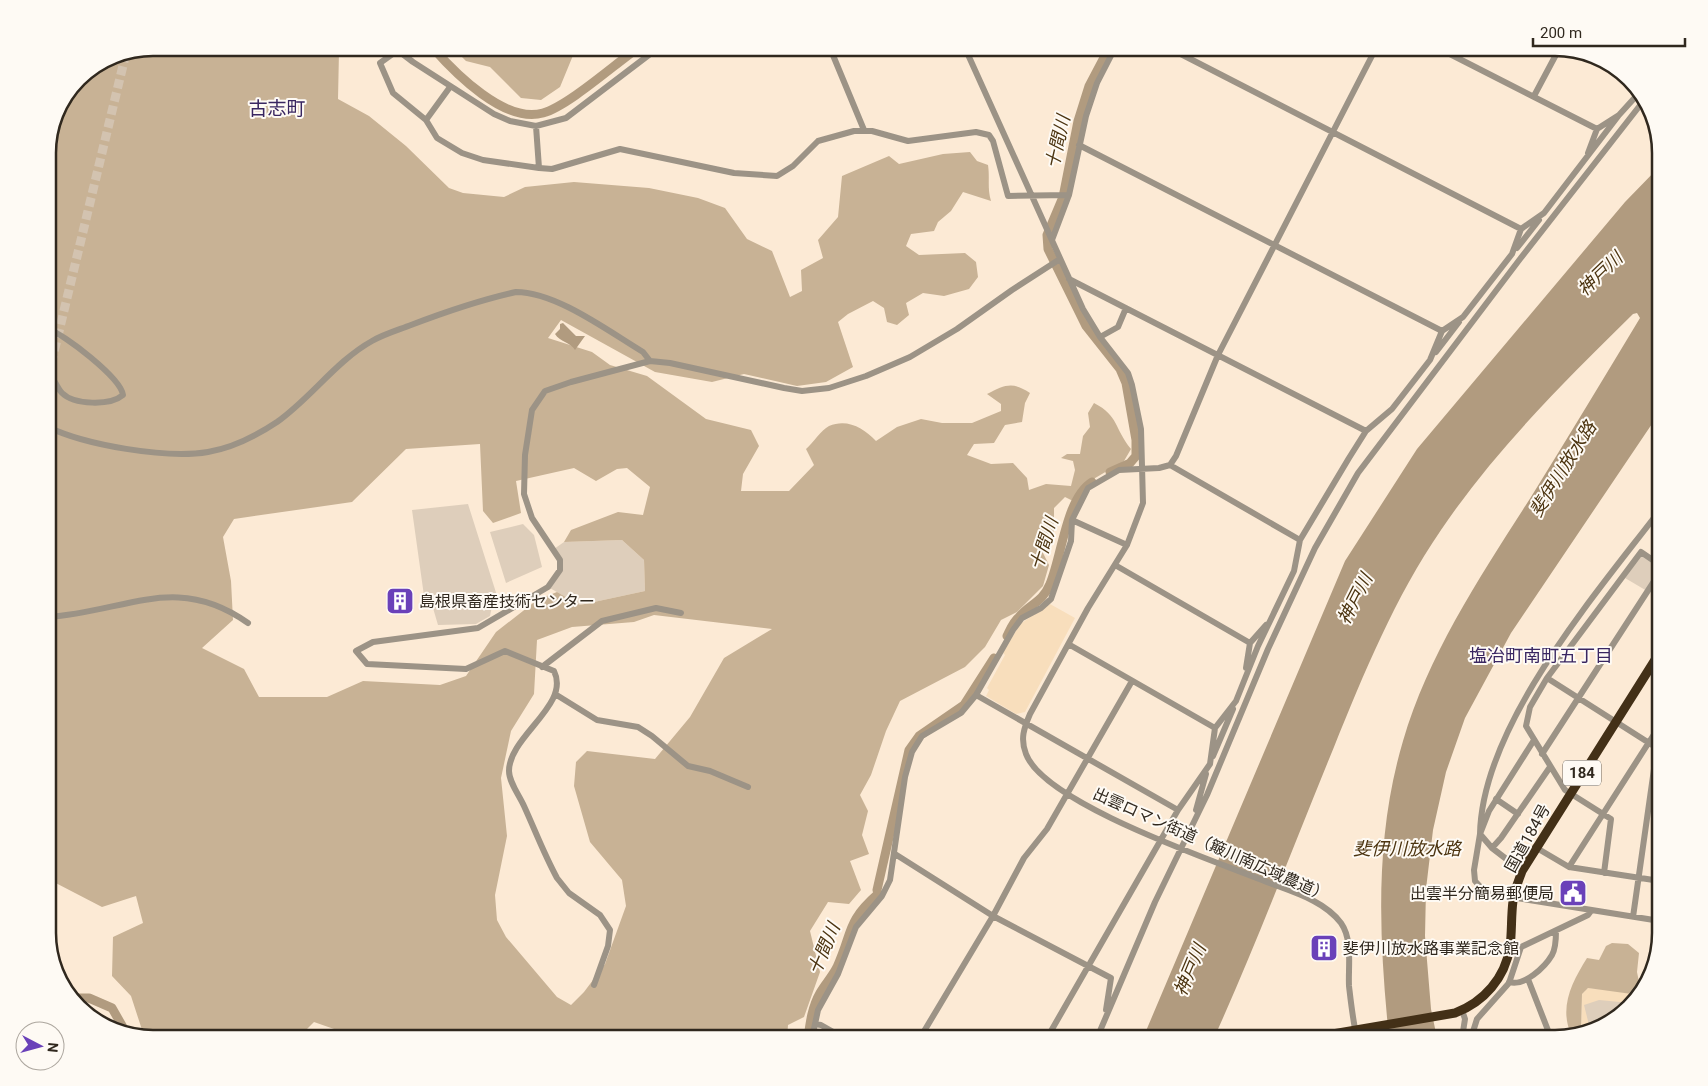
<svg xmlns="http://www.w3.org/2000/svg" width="1708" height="1086" viewBox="0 0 1708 1086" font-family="Roboto,'Noto Sans JP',sans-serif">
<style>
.built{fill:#f8debc}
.green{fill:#decebb}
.forest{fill:#c8b295;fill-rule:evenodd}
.water{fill:#b19b7f}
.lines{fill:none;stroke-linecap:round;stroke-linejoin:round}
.river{stroke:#b19b7f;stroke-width:9}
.highway-tunnel{stroke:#d3c3b0;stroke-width:9;stroke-dasharray:9 4.5;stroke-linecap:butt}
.minor{stroke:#9c9386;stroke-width:6}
.highway{stroke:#433017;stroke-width:9}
.labels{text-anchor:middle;stroke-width:4;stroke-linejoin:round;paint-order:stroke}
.shield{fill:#fefaf4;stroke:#6e675e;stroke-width:1}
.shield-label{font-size:15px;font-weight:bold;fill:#30281e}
.poi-label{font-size:16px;fill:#30281e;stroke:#fefaf4;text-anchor:start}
.street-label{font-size:16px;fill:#30281e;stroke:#fefaf4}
.water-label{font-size:18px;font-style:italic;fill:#4c3410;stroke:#fefaf4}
.neighbourhood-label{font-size:18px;fill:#392661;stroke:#fefaf4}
.quarter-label{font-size:19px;fill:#392661;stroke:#fefaf4}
.rim{fill:none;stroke:#30281e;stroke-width:2.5}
</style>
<rect width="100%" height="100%" fill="#fcead5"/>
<!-- built -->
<path class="built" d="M1050,604L1075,618L1025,712L1016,714L986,696L989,690L987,688L1005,655L1003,653L1020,624Z
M1588,988L1609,990L1639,995L1607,1024L1581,1031L1582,994Z"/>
<!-- green -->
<path class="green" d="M468,504L499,602L492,606L490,616L476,624L438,625L433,608L425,603L412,510Z
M523,524L534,535L542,567L506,583L490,532Z
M622,540L644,560L645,591L580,605L548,587L560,570L554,549L564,542Z
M1642,554L1659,565V571L1647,591L1625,578Z
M1599,1000L1630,1003L1607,1024L1590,1029L1584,1005Z"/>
<!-- forest -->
<path class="forest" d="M154,48H334L339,51L338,99L369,116L406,146L449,188L463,193L504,197L525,187L574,182L649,188L698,198L725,208L747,239L772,251L790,297L802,291L801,270L823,258L818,240L838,217L842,176L889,156L899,164L943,154L970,152L977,161L988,165C990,178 987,188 991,201L963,192L951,211L938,222L934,231L911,234L906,246L919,255L965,253L976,262L978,277L969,289L944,296L923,293L906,303L909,315L897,325L887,322L884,308L873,301L848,314L838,322L853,367L826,382L797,386L744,374L712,382L655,372L561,320L548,338L592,352L610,365L647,376L706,419L751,430L759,446L743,474L741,491H789L814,465L806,449C813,443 821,430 829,426C847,418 864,428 876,441L897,427L921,419L942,423H972L1001,411V404L987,394C1005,385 1012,381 1030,393L1025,403L1022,422L1005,425L994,443L974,444L967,455L991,464L1013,463L1027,478L1029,490L1046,484L1071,486L1075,470L1073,461L1061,458L1067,454H1080L1083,436L1090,427L1088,413L1094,403C1119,416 1114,428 1131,449L1124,461L1085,484L1073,501L1065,497L1054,508V534L1040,547L1049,565L1043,586L1017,612L1001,620L985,647L965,667L900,701L886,731L871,775L860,795L868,811L862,835L869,854L850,861L861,890L849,904L828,902L810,931L820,972L804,1017L788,1025L787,1038H327L334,1029L314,1022L298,1038H154L144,1036L131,996L112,976L113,937L143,923L136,896L102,907L48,879V147L56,113L79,78L113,55ZM480,444L483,511L493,523L521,513L516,481L574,468L596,481L617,469L627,468L650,487L643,515L618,512L571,530L564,542L622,540L644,560L645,591L580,605L557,592L537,600L496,632L466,676L440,685L363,681L327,697H259L244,669L202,648L233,620L231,581L223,537L234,519L352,502L406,449ZM654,615L772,629L724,658L690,717L655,759L587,751L576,762L574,786L590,842L622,880L626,906L605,964L584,992L571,1005L557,997L506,937L497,920L495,895L507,836L501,778L511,731L534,694L537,640L572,627L634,622Z
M453,48H602L600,51L574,53L560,87L541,100L521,98L490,67L466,61Z
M1612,943L1628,944L1639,953L1637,972L1640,987H1644L1639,995L1588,988L1582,994L1581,1031L1571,1034C1559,1007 1572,982 1587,958L1599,960L1606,946Z"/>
<!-- water -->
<path class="water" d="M1660,166V412L1511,633L1465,718L1446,772L1433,830L1426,889L1425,936L1431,1009L1437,1038H1389C1379,938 1374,839 1403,741C1429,652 1482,574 1531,497C1568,437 1604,378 1640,318L1637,313L1633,314C1564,382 1495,450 1441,530C1395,597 1364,673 1334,747C1294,844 1257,943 1214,1038H1143L1345,561L1417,449L1625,202Z
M563,323L576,336H585L575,350C570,342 560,342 555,334L560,329V324Z"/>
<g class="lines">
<!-- river -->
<path class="river" d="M433,48C455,73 505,124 543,113C568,106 615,64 638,48
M1109,48L1089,86L1078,121L1063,197L1047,235L1048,249L1086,326L1120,369L1126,383L1136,440V456L1130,463L1110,472
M1007,636C1010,630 1013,622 1019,617C1031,603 1042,603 1050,584C1062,556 1066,498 1092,482
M74,998H89L112,1008L124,1029
M808,1038C810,1023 812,1007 820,993C825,984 832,977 837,967C853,932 846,922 878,894L877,890L909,750L919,736L964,705L994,658"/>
<!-- highway-tunnel -->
<path class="highway-tunnel" d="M48,377L126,53"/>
<!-- minor -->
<path class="minor" d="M830,48L864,130
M965,48L1083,309L1100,337L1128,373L1132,385L1141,429L1143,503L1127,545L1088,608L1030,714C1024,728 1020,739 1026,754C1044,803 1212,860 1262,880C1289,891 1323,899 1341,923C1353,940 1348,967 1349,986C1351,1003 1353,1022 1357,1038
M1169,48L1521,229
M1438,48L1597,129
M396,49L413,62L494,114L510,121L536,126L566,118L658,48
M398,50L380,63L393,93L426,120L437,138L462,153L483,160L539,168L552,169L620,149L734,173L777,176L793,166L818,141L854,131H872L908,141L976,132L989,135L993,141L1008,196L1069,195
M1534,96L1559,49
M426,120L450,87
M536,126L539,168
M1079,145L1442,331
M1588,153L1597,129L1619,115L1639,93
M1052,240L1069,195L1086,116L1097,83L1115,48
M1517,248L1539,220
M1069,279L1366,431
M48,329C64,334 121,378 123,395C110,406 74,405 62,393C56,387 55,378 48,374
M1100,337L1118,327L1126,308
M1436,352L1459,322
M48,427C85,445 166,459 208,452C232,448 256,436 277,422C311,398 336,361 372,341C384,334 398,330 411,325C445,312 480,300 516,292C556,292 608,331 643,352L650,361
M1170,465L1300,540
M1072,520L1127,545
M1115,565L1250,643L1246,668
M48,617C126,612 176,572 248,623
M1250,643L1266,625
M1070,645L1215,728
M542,667L602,621L656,608L681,613
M1547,678L1657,748L1633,917
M555,694L597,720L638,727L652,736L688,766L710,771L748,787
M976,695L1178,810
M1534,740L1489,811L1480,834L1474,870L1475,881L1486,893L1660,921
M1542,754L1660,572
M1213,756L1233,709
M1651,792L1660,794
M1496,799L1518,814
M1196,810L1206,774
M1535,847L1569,867L1660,881
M1492,848L1501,838L1550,767
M895,854L993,916L1111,978L1106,1010
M1569,867L1660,725
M1522,871L1492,848L1480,834C1482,725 1596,594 1660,510
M1604,873L1611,819L1565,790L1526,726L1530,707L1547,678L1641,552L1660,565
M1528,979L1551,1038
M1509,982C1524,987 1545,967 1552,955C1556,948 1556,938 1556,931
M594,985L608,946L610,930L600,915L569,893L557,878C544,854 535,830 524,806C519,795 509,782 509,771C509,736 571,705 554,671L505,651L466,669L367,664L356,651L373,642L478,628L548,587L560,570V560L532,518L524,494L525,455L532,410L545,391L571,382L650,361L670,363L784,388L802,391L829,388L866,376L910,357L957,329L1012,290L1060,259
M1462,1010L1465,1019L1462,1038
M815,1024L821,1025L844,1038
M812,1038L818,1010L838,974L856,927L882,896L890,880L905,777L912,752L922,736L961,713L976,695L1013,630L1022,618L1041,608L1051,599L1071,541L1072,520L1088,488L1119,470L1159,468L1170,465L1176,456L1218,355L1376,48
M920,1038L993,916L1024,858L1047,829L1132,681
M1047,1038L1178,810L1210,764L1215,728L1236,701L1258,646L1294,571L1300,540L1349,458L1366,431L1392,409L1430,360L1442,331L1463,317L1512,254L1521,229L1544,213L1619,115
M1097,1038L1155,902L1207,795L1268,649L1315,548L1358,473L1520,259L1645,99
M1471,1038L1477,1019L1509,983L1521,947L1588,915L1591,911"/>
<!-- highway -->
<path class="highway" d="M1309,1038L1455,1013C1484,1002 1505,978 1510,947C1512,932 1511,916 1513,901C1514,891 1519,880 1522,871L1660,652"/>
</g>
<!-- icons -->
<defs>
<symbol id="building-square" viewBox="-11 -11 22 22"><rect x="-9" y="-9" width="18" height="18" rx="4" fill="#6a41b9" stroke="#fefaf4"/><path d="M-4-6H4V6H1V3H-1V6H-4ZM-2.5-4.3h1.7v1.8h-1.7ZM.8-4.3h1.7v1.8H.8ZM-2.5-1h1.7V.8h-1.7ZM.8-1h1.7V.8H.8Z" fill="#fff"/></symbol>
<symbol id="civic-square" viewBox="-11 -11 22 22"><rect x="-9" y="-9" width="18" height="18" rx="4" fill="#6a41b9" stroke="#fefaf4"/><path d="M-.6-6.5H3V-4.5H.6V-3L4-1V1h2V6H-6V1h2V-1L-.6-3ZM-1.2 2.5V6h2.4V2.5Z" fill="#fff"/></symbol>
</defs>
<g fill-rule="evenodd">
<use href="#building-square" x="384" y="585" width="32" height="32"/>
<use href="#civic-square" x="1557" y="877" width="32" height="32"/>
<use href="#building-square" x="1308" y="932" width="32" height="32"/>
</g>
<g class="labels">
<!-- shield labels -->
<rect class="shield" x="1563" y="760.5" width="38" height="25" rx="4"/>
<g class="shield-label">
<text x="1582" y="778">184</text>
</g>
<!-- poi labels -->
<g class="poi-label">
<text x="419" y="607">島根県畜産技術センター</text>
<text x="1554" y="899" text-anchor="end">出雲半分簡易郵便局</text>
<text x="1343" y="954">斐伊川放水路事業記念館</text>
</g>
<!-- street labels -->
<g class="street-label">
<text transform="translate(1527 838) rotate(-61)" y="6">国道184号</text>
<text transform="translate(1211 844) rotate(24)" y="6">出雲ロマン街道（簸川南広域農道）</text>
</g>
<!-- water labels -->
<g class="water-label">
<text transform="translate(1058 142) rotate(-77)" y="6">十間川</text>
<text transform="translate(1600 274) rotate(-44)" y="6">神戸川</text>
<text transform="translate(1563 469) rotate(-58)" y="6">斐伊川放水路</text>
<text transform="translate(1044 544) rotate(-72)" y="6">十間川</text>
<text transform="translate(1355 599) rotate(-63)" y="6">神戸川</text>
<text x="1407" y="855">斐伊川放水路</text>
<text transform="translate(824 949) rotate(-67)" y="6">十間川</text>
<text transform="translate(1190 970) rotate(-67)" y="6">神戸川</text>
</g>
<!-- neighbourhood labels -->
<g class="neighbourhood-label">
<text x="1541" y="662">塩冶町南町五丁目</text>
</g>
<!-- quarter labels -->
<g class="quarter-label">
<text x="277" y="115">古志町</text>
</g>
</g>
<!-- crop -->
<path d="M0 0H1708V1086H0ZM153 56H1555A97 97 0 0 1 1652 153V933A97 97 0 0 1 1555 1030H153A97 97 0 0 1 56 933V153A97 97 0 0 1 153 56Z" fill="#fefaf4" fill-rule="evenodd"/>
<path class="rim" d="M153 56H1555A97 97 0 0 1 1652 153V933A97 97 0 0 1 1555 1030H153A97 97 0 0 1 56 933V153A97 97 0 0 1 153 56Z"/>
<!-- north arrow -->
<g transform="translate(40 1046) rotate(96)"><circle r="24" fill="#fefaf4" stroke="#aca69e"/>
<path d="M0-4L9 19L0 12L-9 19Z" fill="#6a41b9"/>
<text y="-8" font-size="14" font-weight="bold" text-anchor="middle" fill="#30281e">N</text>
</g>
<!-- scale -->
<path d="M1533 38v8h152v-8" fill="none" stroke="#30281e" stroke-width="2.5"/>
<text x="1540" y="38" font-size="15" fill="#30281e" stroke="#fefaf4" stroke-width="4" paint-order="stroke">200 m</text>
</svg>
